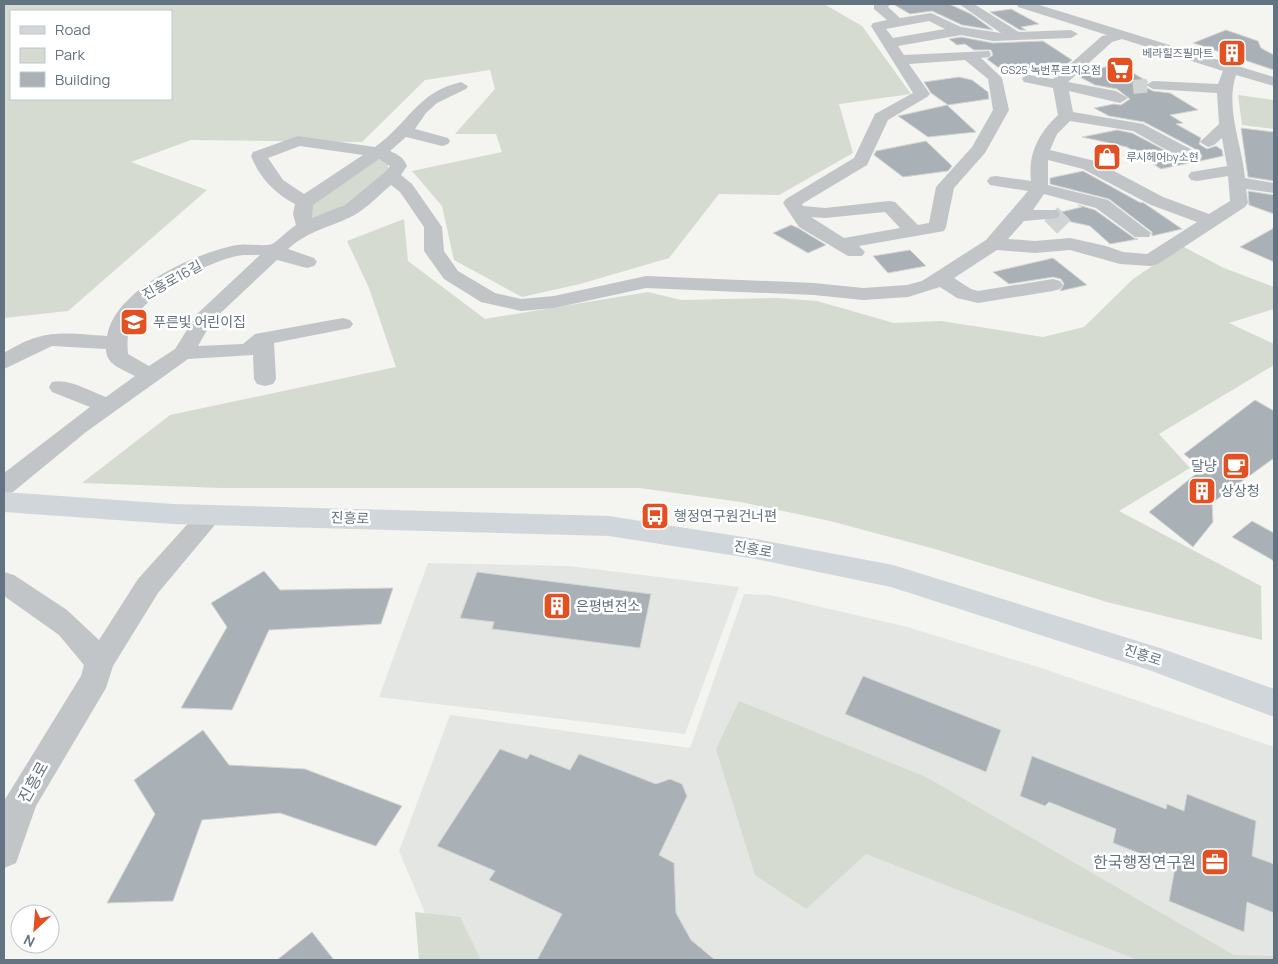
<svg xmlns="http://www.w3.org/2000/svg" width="1278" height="964" viewBox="0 0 1278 964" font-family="Manrope,'Noto Sans KR',sans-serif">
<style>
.built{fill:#e4e6e3}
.green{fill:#d5dbd1;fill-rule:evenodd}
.building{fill:#aab1b6;stroke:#d5d5d3}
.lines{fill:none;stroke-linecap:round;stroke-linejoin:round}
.minor-tunnel-far1{stroke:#d0d4d4;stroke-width:14;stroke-dasharray:14 8;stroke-linecap:butt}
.minor-tunnel{stroke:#d0d4d4;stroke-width:19;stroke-dasharray:19 9;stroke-linecap:butt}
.minor{fill:#c1c5c8;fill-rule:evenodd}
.major{fill:#d1d6da;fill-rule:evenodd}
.labels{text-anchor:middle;stroke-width:5;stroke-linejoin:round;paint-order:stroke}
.far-poi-label{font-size:11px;fill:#637381;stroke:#fff;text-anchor:end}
.street-label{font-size:14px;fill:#637381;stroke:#fff}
.poi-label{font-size:14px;fill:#637381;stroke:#fff;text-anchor:start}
.near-street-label{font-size:16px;fill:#637381;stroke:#fff}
.near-poi-label{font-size:16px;fill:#637381;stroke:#fff;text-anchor:end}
</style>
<rect width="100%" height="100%" fill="#f4f4f0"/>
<!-- built -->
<path class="built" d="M428,563L569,566L739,587L685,734L379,697Z
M744,594L770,595L907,627L1038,667L1274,747V960H445L399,851L450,715L690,748Z"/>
<!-- green -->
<path class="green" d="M4,4H824L862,26L911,94L839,104L853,153L779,195L719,194L669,258L580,284L522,297L454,260L442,206L412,171L502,152L496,134H455L495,89L490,70L425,80L362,142L191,140L131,162L207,190L68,311L4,318ZM11,11H171V99H11Z
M1238,95L1274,100V129L1242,125Z
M375,158L388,162V170L343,212L313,222L305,215L310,202Z
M404,219L408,261L485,319L648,292L681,300L778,298L817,301L894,323L941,321L1043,337L1084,327L1133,279L1182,246L1224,268L1274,287V309L1229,323L1274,344V365L1159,434L1190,468L1119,511L1261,586L1262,640L1107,602L935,549L830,521L741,502L639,488H223L82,483L170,415L396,367L369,288L347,241Z
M739,701L926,777L1234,955L1274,956V960H1138L866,854L806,909L755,875L716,749Z
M415,912L460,917L481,960H419Z"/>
<!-- building -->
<path class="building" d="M893,4H949L971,14L993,30L962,25L932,11L910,14Z
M1011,9L1039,24L1021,27L1026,30H1020L990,12Z
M1226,30L1258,41L1261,48L1274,55V70L1193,43Z
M961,37L993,43L1043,41L1072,60L1067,64L1003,71L987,59L993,55L991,50H974L965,44L957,45L949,39Z
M1111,66L1125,68L1148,82L1144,84L1145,87L1153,91L1170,93L1198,110L1170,115L1183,123L1176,124L1201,138L1199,144L1207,149L1216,146L1222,150L1223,156L1200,161L1202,156L1199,151L1144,122L1109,116L1094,108L1114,104L1121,105L1130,99L1117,89L1095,85L1078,76L1083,71Z
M959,77L972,80L988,92L989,99L948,105L931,93L924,82Z
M947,105L976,132L928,137L898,116Z
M1241,128L1274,132V181L1248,177Z
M1117,130L1132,133L1189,163L1161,169L1127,147L1082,137Z
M926,141L952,166L948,171L903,177L874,155L876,151Z
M1083,171L1139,202L1144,203L1182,229L1152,236V232L1109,199L1050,184V178Z
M1248,191L1274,195V214L1249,205Z
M1078,205L1095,210L1134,238L1138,239L1110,244L1090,226L1058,219L1061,212L1082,207Z
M791,225L798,228L826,245L808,253L773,233Z
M1274,228V262L1240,247Z
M910,250L926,266L888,273L873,256Z
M1053,258L1087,285L1060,291L1064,284L1061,279L1053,277L1009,284L993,272Z
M1255,400L1274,411V458L1212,503L1213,522L1193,547L1149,512L1202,469L1184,454Z
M1252,521L1274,533V561L1232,537Z
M264,571L280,590L393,588L381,624L269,630L232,710L181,708L227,627L211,603Z
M477,572L651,594L640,648L492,629L494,622L460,618Z
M863,676L1001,730L986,772L845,714Z
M203,730L229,765L305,769L402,806L376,846L280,813L202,820L173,901L107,903L155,814L134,780Z
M500,749L527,759L530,754L570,770L579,754L656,784L670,779L682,784L687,796L659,855L674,863L676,913L691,940L715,960H537L562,914L489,880L495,871L437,846Z
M1032,756L1166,809L1167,804L1184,811L1187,794L1256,821L1252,856L1274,864V913L1247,902L1244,932L1169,901L1175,867L1113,843L1116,829L1049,802L1045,806L1020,796Z
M312,932L334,960H277Z"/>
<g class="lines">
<!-- minor-tunnel-far1 -->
<path class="minor-tunnel-far1" d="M1133,87L1153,85"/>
<!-- minor-tunnel -->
<path class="minor-tunnel" d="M1051,214L1064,227"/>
<!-- minor -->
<path class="minor" d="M874,4H890L888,7L900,18L931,13L961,27L1001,33L959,4H974L1019,32L1071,30L1078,34L1071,38L993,41L961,35L898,46L904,55L989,51L991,54L989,57L981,58L1002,78L1009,110L985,153L954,188L946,227L944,231L859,246L865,252L862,256H848L799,227L783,203L786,199L854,158L875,114L913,93L871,26L873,23L887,20L874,9ZM929,21L945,29L893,38L886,29ZM965,60L988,79L993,110L972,147L936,187L929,223L918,225L895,202L889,201L825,208L803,206L802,204L867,165L888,120L927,97L930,94L909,64ZM885,212L900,228L844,238L811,217L825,218Z
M1017,4H1036L1274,77V86L1236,75C1225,108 1242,144 1245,178L1274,183V193L1246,189L1248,203L1245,207L1158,264L1151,266L1120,264L1070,250L1035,253L997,250L954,278L971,289L978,291L1053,279L1060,281L1063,285L1060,289L1053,291L978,303L957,298L940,287L908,297L863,300L814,295L646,288L554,308L521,311L481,302L444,279L424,251V227L400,192L391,185C380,194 370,205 358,213C334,227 310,229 288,249L314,258L317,262L314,266L307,268L277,260L212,321L198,346L243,344L255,334L343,318L350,320L353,324L350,328L274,343L276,379L273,384L265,386L257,384L254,379L253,355L188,359L86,432L13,492L4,494V473L90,407L52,392L49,387L52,382C69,378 89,391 106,397L135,376C122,369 106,365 106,349L52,346L4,369V353C44,328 62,333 107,336C115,289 195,253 237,245C246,243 264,247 272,244C277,242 289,229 296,225L293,214L295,204C274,193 260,178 251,156L253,152L298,136L375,147C408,124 417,92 461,82L468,86L466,89L437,103L426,113L415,129L448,138L450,141L448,144L442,146L406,137L390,151C399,155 403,157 407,166L401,175L412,184L442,227L444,251L458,271L495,293L521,299L554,296L646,276L814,283L863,288L907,285L922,281L986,240L1028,191L990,185L987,181L990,177L996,176L1031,181C1028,154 1038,134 1058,115L1053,88L1024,82L1022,79L1024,76L1029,75L1053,79L1102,36L1107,35L1018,7ZM1122,39L1223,71L1218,84L1153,81L1146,85L1153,89L1217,93L1219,124L1200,142L1208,147L1214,145L1222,138L1227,166L1191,172L1188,176L1191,180L1197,181L1228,176L1230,201L1209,214L1163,197L1095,161L1050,150L1057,134L1070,121L1133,131L1186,161H1198L1200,157L1198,153L1143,124L1073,112L1069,91L1120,103L1128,98L1116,91L1068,82L1112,42ZM300,146L363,155L304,194L283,180L268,158ZM379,159L390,166L385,172L345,205L312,218L313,205ZM1048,160L1083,169L1151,205L1197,222L1147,254L1123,252L1106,246L1070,238L1035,241L1008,239L1024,221L1057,218L1060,214L1057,210H1033L1044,194L1096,208L1135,237H1149L1151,233L1108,200L1048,185ZM243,255H260L197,314L175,349L149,366L128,354C127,343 127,330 133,320C149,292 212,259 243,255Z
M211,505L220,508L224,514L158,593L113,666L106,688L36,806L16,863L4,868V801L81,676L84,665L59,635L4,596V572L14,575L67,610L99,640L138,579L202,508Z"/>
<!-- major -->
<path class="major" d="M4,492L173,504L609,516L756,539L893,565L1160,648L1274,689V717L1149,670L891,587L756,559L609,536L173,524L4,512Z"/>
</g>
<!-- icons -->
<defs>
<symbol id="building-square" viewBox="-11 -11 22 22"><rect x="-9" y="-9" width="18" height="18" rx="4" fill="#e35021" stroke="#fff"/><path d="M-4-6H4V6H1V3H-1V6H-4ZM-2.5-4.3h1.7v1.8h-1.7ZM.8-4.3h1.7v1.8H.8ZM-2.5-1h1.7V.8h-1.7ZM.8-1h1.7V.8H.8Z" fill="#fff"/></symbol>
<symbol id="supermarket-square" viewBox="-11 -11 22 22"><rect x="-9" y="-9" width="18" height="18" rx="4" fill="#e35021" stroke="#fff"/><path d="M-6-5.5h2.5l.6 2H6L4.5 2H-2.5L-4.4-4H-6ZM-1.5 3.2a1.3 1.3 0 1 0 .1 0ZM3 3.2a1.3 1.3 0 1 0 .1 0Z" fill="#fff"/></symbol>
<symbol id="shop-square" viewBox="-11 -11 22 22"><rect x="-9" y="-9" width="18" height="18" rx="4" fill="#e35021" stroke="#fff"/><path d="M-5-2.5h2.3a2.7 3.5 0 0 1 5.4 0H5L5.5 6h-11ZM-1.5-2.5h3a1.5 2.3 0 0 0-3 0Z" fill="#fff"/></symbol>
<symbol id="school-square" viewBox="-11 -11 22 22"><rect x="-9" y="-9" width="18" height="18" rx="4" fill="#e35021" stroke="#fff"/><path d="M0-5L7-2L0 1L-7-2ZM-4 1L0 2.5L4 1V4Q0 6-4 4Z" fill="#fff"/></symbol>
<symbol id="cafe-square" viewBox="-11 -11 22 22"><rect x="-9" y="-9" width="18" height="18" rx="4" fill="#e35021" stroke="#fff"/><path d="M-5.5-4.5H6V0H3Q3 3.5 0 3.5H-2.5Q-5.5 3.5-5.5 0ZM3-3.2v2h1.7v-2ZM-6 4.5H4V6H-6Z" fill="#fff"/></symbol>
<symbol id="bus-square" viewBox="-11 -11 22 22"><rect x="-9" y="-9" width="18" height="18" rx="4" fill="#e35021" stroke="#fff"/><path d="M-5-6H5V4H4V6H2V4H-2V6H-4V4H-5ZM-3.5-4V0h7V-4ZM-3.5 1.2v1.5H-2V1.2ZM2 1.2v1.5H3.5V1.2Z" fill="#fff"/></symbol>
<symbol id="office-square" viewBox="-11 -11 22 22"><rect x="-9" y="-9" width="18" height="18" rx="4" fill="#e35021" stroke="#fff"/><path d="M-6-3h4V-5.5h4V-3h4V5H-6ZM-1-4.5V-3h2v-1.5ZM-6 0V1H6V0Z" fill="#fff"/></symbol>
</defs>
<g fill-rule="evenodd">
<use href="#building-square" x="1216" y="37" width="32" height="32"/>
<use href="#supermarket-square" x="1104" y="54" width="32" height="32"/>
<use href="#shop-square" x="1091" y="141" width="32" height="32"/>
<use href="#school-square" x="118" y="306" width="32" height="32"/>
<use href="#cafe-square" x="1220" y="450" width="32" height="32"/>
<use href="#building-square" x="1186" y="475" width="32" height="32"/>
<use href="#bus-square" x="639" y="500" width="32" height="32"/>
<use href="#building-square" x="541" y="590" width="32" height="32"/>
<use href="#office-square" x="1199" y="846" width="32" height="32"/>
</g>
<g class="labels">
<!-- far-poi labels -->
<g class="far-poi-label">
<text x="1213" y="57">베라힐즈필마트</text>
<text x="1101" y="74">GS25 녹번푸르지오점</text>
<text x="1126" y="161" text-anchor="start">루시헤어by소현</text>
</g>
<!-- street labels -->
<g class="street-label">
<text transform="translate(172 280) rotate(-29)" y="5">진흥로16길</text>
<text transform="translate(350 518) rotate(2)" y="5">진흥로</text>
<text transform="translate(753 549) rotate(10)" y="5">진흥로</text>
<text transform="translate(1143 655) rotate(18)" y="5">진흥로</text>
</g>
<!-- poi labels -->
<g class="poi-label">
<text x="153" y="327">푸른빛 어린이집</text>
<text x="1217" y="471" text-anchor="end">달냥</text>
<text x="1221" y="496">상상청</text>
<text x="674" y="521">행정연구원건너편</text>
<text x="576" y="611">은평변전소</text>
</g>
<!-- near-street labels -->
<g class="near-street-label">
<text transform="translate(33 782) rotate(-61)" y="6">진흥로</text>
</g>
<!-- near-poi labels -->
<g class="near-poi-label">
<text x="1196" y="868">한국행정연구원</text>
</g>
</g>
<!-- border -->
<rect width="1278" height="964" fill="none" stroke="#637381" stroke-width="10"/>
<!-- legend -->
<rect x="10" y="10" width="162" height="90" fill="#ffffff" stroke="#c1c7cd"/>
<rect x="20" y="26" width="25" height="8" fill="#d1d6da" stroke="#c1c7cd"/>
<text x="55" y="35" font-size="15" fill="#637381">Road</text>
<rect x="20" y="48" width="25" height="15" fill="#d5dbd1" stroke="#c1c7cd"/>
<text x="55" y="60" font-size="15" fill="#637381">Park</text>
<rect x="20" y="72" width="25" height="15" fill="#aab1b6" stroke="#c1c7cd"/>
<text x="55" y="85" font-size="15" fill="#637381">Building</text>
<!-- north arrow -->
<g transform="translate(35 929) rotate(206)"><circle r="24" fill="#ffffff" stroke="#c1c7cd"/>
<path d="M0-4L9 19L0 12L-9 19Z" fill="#e35021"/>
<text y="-8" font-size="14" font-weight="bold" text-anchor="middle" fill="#637381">N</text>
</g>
</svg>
